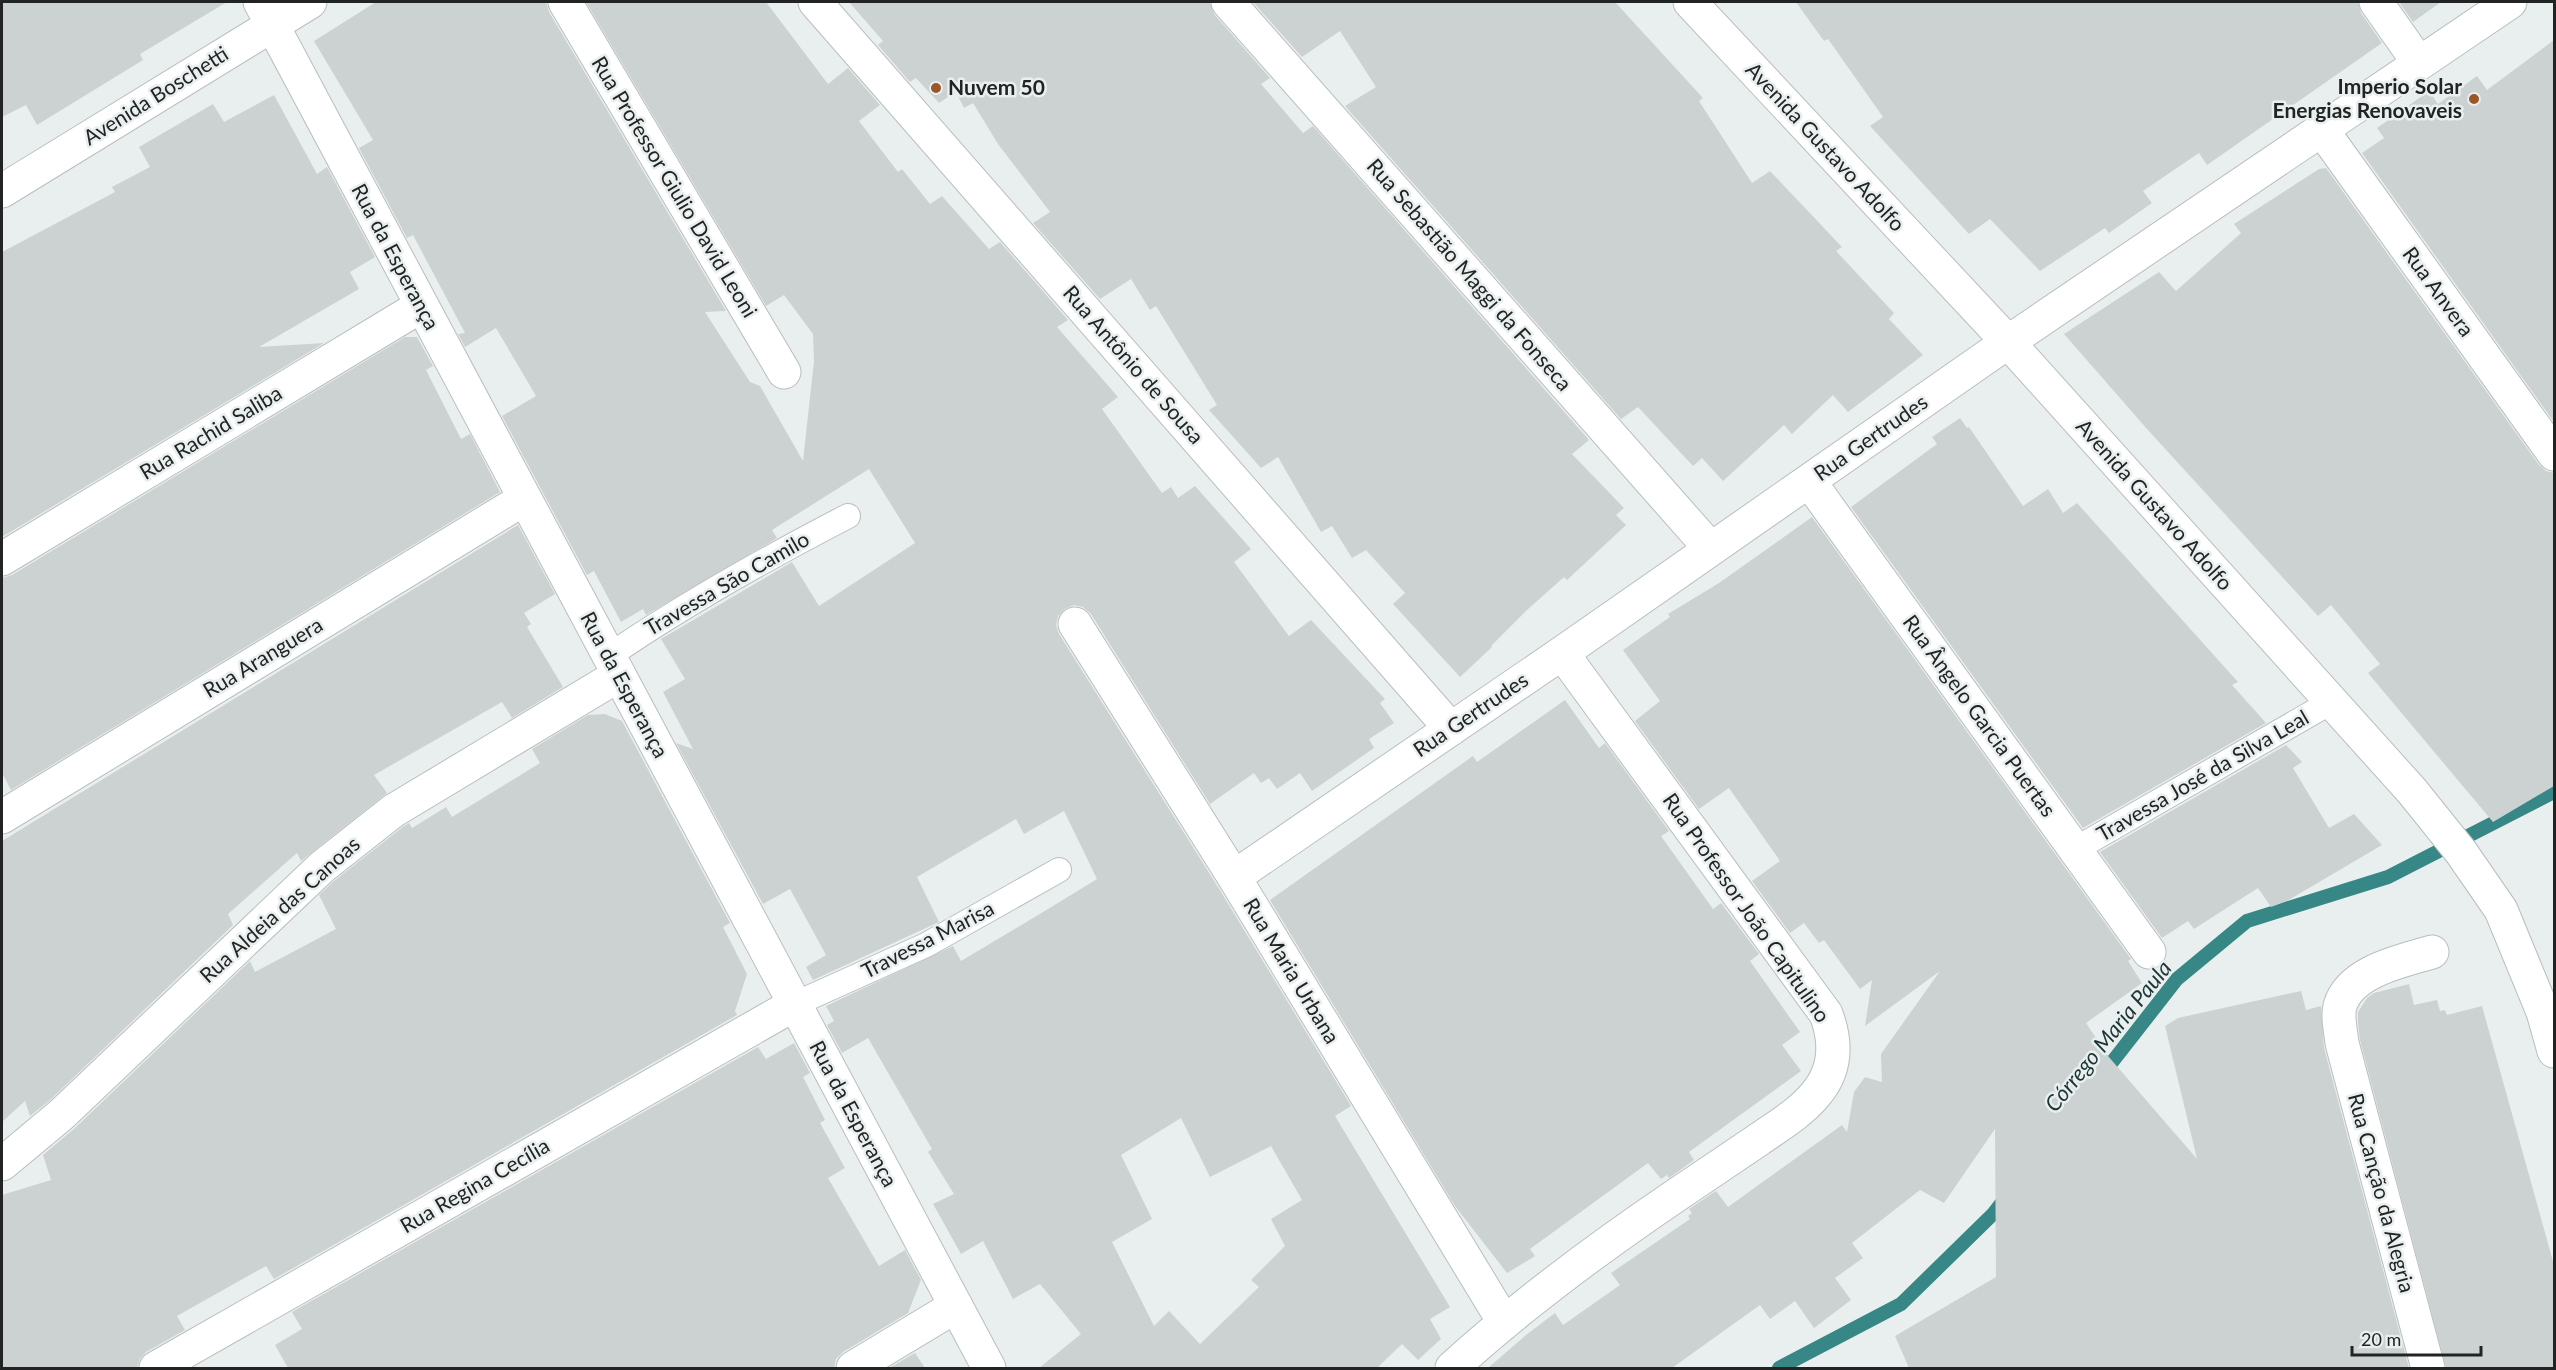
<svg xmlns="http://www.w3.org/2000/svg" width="2556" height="1370" viewBox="0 0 2556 1370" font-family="Lato,sans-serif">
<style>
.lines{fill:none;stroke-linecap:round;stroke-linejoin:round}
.stream{stroke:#368785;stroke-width:14}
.building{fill:#ccd2d1;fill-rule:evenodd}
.lane-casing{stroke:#b8bebe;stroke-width:26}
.street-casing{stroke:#b8bebe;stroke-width:35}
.secondary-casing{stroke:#b8bebe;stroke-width:35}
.lane{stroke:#fff;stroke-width:24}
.street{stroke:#fff;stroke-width:33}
.secondary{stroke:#fff;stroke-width:33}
.poi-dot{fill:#9b5729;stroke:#e9efef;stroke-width:2}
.labels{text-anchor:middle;stroke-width:5;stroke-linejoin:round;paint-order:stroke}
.poi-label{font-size:21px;font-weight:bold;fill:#222424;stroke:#e9efef;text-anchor:end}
.street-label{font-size:21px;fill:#222424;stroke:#e9efef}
.water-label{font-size:22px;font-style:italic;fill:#1c3534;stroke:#e9efef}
</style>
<rect width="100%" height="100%" fill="#e9efef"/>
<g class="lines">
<!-- stream -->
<path class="stream" d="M2102,1075L2177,979L2247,921L2388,877L2554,792
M1779,1368L1901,1304L1993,1214L2007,1196"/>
</g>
<!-- building -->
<path class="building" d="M2,2H227L140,54L143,60L37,125L26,105L2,117Z
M376,2H546L549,12L726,311L705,312L750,382L760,386L803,461L814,361L813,334L784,295L766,306L586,2H766L828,84L848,68L880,105L859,121L898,172L902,169L930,204L942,196L989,249L1000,242L1068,320L1057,327L1118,397L1102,409L1162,493L1171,487L1178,498L1195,486L1251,549L1234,562L1289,636L1311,620L1385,699L1380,703L1394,723L1369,739L1374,748L1312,791L1300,773L1277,789L1269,778L1261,783L1254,773L1210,804L1091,614L1083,607L1074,605L1065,609L1058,616L1056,625L1059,634L1218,887L1351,1106L1335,1116L1450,1307L1430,1319L1441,1339L1418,1360L1402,1344L1377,1368H1039L1081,1334L1040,1284L1013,1299L983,1241L961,1254L933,1204L954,1194L928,1152L932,1149L868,1038L842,1053L827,1025L834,1021L826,1006L953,946L961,961L1048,909L1097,879L1083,850L1064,811L1024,834L1016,819L917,877L939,922L813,980L806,967L826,955L790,889L763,904L676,743L693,749L663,692L685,679L661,639L792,562L819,606L915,543L869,469L772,530L777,538L646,615L643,609L621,622L594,571L587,575L502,416L536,396L496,328L465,347L458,334L465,333L413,235L407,238L359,148L373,140L314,41ZM1181,1118L1210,1177L1271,1146L1302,1200L1271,1219L1285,1246L1251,1280L1259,1287L1200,1344L1169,1311L1154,1326L1112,1242L1152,1219L1121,1155Z
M849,2H1210L1214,14L1270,78L1261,84L1303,133L1313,126L1589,440L1572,454L1624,508L1616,515L1626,525L1567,580L1564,577L1527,610L1491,646L1492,647L1460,677L1393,604L1405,593L1366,550L1352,558L1332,526L1321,532L1278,457L1261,468L1209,410L1217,405L1156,306L1150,310L1131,279L1100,299L1033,223L1050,212L998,144L973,103L964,108L956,92L939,103L916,78L910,82L878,45L883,41Z
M1253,2H1615L1703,98L1699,101L1752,183L1770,171L1842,247L1836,251L1894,313L1889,319L1923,355L1848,412L1833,395L1792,434L1784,425L1723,481L1702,458L1693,466L1638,407L1621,419L1345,106L1376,87L1340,31L1302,57Z
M1796,2H2358L2361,13L2382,43L2207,165L2199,153L2143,191L2152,203L2109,233L2105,228L2040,271L1990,219L1969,234L1870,126L1883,117L1828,39L1824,41Z
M2399,2H2441L2413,22Z
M2554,40V422L2362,153L2384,138L2377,128L2429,91L2438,104L2477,76L2487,90Z
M274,95L317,174L327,167L375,257L350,272L359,289L259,347L324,343L2,537V252L115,192L112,187L150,167L139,147L213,104L224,122Z
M2326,168L2539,465L2546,471L2554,473V786L2493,822L2368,673L2380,664L2331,605L2318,616L2147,429L2064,334L2159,272L2176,291L2241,233L2234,224L2319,169Z
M405,337H417L433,366L426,370L461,439L470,434L500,492L11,790L2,773V578L12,575Z
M1960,418L1967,428L1969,427L2023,506L2048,489L2063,513L2077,503L2238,682L2232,685L2266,723L2083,828L1851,507L1937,444L1932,437Z
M1812,517L2131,959L2128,961L2142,983L2086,1023L2108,1056L2197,1159L2165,1026L2178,1018L2301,991L2306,1010L2321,1006L2324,1048L2409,1368H1909L1895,1336L1996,1277L1995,1129L1944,1203L1920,1190L1852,1243L1863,1258L1835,1278L1851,1300L1814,1328L1795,1301L1770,1319L1760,1305L1672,1368H1488L1526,1335L1555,1313L1563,1325L1620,1285L1611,1273L1690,1219L1688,1216L1692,1213L1689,1209L1716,1191L1728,1207L1842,1125L1847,1132L1854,1092L1865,1077L1882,1082L1881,1054L1940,971L1865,1026L1872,980L1860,989L1824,940L1819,943L1804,923L1790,933L1752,881L1780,861L1729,788L1699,809L1635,721L1660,701L1623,650L1670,617L1668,614L1719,583Z
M518,525L555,594L524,613L531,624L527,627L563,687L512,718L502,702L374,775L387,793L301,861L297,853L228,914L233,925L50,1100L30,1116L25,1101L2,1122V841Z
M1565,700L1599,748L1605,743L1669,831L1661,836L1713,909L1721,903L1759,954L1750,961L1800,1032L1782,1045L1801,1071L1689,1152L1694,1160L1669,1178L1667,1175L1661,1179L1648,1163L1530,1249L1535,1256L1507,1273L1455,1206L1270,900L1473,756L1477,762Z
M605,714L622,721L730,923L723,927L747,974L735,1011L737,1015L274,1279L266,1266L177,1316L185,1330L146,1352L140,1359L137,1368H2V1195L51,1180L43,1155L75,1128L250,961L255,972L336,929L319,895L334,881L404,826L409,823L412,828L446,807L452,817L540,763L532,749L588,715Z
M2286,745L2302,762L2293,768L2329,828L2354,814L2382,845L2287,901L2271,907L2258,888L2194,929L2188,921L2162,938L2100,852Z
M2409,984L2414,1005L2437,1000L2440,1011L2445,1010L2447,1015L2482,1006L2554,1265V1368H2446L2360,1040L2358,1022V1012L2367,998L2374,993Z
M794,1043L810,1073L803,1077L825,1120L820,1123L845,1168L828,1178L879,1266L905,1250L921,1280L908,1313L843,1352L836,1359L834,1368H288L275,1345L302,1329L292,1312L758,1047L766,1059Z
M915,1353L925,1368H889Z"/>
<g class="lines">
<defs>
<path id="lane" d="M609,656C686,603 765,559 848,516
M2074,850L2331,702
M795,1004L926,945L1059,870"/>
<path id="street" d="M565,2L784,372
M815,2L1451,729
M1228,2L1710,548
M2376,2L2419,63
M2322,130L2554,454
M1809,481L2149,952
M2,559L421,306
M1075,624L1234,877L1504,1322
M2,817L524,499
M1234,877L1562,653L2008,342L2510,2
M2,1164L62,1114L322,867L393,811L619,675
M156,1368L795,1004
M853,1368L956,1306
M1452,1368C1521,1305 1597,1249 1675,1196C1703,1177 1730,1159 1758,1140C1778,1126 1800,1113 1815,1095C1836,1071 1837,1043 1826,1014L1562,653
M2428,1368L2342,1043C2341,1032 2337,1017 2340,1006C2350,971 2402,961 2432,952"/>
<path id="secondary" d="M260,2L989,1368
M1690,2L2008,342L2412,791L2461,852L2501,910L2543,1012L2554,1051
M2,191L310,2"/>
</defs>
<!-- lane casing -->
<use href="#lane" class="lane-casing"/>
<!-- street casing -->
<use href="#street" class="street-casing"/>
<!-- secondary casing -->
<use href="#secondary" class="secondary-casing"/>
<!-- lane -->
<use href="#lane" class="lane"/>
<!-- street -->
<use href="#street" class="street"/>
<!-- secondary -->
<use href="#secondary" class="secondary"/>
</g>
<!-- markers -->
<g class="poi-dot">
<circle cx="936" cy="88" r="6"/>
<circle cx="2474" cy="99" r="6"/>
</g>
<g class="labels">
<!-- poi labels -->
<g class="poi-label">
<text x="2462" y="94">Imperio Solar<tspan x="2462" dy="24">Energias Renovaveis</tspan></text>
<text x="948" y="95" text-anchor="start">Nuvem 50</text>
</g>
<!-- street labels -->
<g class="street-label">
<text transform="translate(156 96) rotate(-32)" y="7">Avenida Boschetti</text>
<text transform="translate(1825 147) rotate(47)" y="7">Avenida Gustavo Adolfo</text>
<text transform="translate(674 187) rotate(59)" y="7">Rua Professor Giulio David Leoni</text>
<text transform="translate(395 257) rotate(62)" y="7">Rua da Esperança</text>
<text transform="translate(1469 275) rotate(49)" y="7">Rua Sebastião Maggi da Fonseca</text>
<text transform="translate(2438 292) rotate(54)" y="7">Rua Anvera</text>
<text transform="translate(1133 365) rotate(49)" y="7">Rua Antônio de Sousa</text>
<text transform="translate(211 433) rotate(-31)" y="7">Rua Rachid Saliba</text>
<text transform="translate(1871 438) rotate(-35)" y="7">Rua Gertrudes</text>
<text transform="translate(2154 505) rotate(48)" y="7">Avenida Gustavo Adolfo</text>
<text transform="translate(727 584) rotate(-30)" y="7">Travessa São Camilo</text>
<text transform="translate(263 658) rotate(-31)" y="7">Rua Aranguera</text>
<text transform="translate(624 685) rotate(62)" y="7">Rua da Esperança</text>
<text transform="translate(1471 715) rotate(-34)" y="7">Rua Gertrudes</text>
<text transform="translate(1979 716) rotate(54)" y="7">Rua Ângelo Garcia Puertas</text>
<text transform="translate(2203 776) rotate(-30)" y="7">Travessa José da Silva Leal</text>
<text transform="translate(1746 908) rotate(55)" y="7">Rua Professor João Capitulino</text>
<text transform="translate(280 910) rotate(-42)" y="7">Rua Aldeia das Canoas</text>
<text transform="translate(928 940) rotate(-27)" y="7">Travessa Marisa</text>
<text transform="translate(1291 971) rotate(59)" y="7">Rua Maria Urbana</text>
<text transform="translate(853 1114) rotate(62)" y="7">Rua da Esperança</text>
<text transform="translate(475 1186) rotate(-30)" y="7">Rua Regina Cecília</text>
<text transform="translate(2381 1193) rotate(75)" y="7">Rua Canção da Alegria</text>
</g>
<!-- water labels -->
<g class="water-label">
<text transform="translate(2108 1036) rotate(-51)" y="8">Córrego Maria Paula</text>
</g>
</g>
<!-- border -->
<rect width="2556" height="1370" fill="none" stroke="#222424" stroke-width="6"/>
<!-- scale -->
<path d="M2352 1346v9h129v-9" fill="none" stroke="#222424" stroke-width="3"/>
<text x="2361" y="1346" font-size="18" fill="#222424" stroke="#e9efef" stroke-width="4.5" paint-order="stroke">20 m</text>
</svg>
